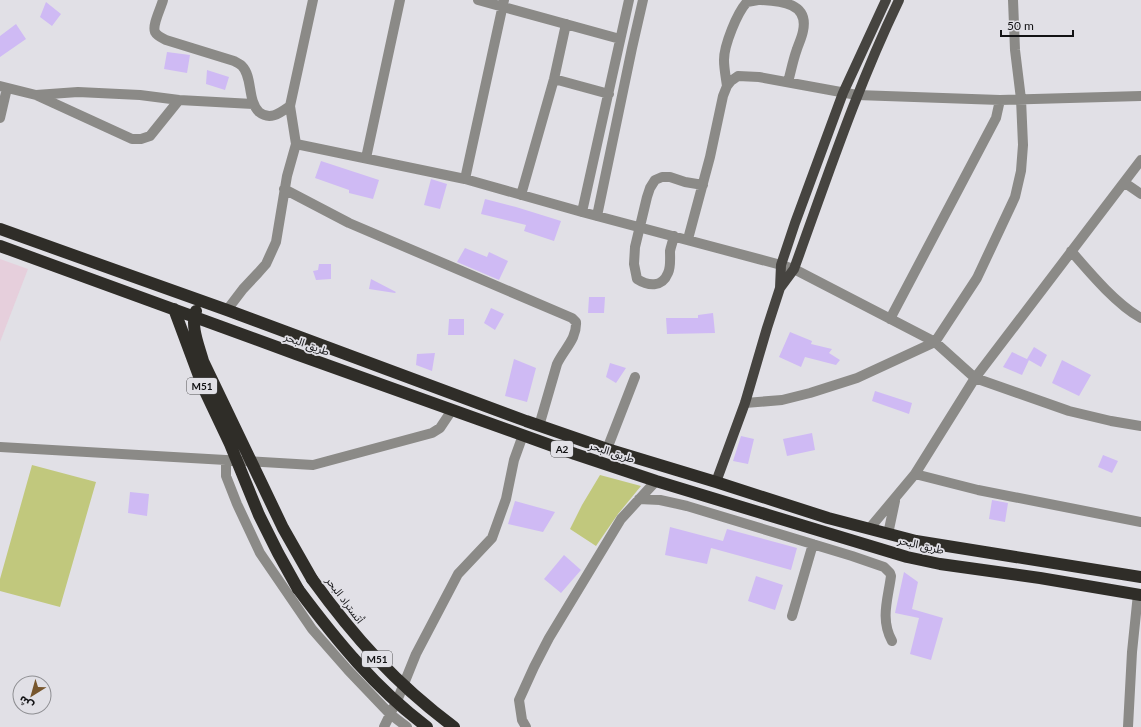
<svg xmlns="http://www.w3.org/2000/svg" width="1141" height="727" viewBox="0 0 1141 727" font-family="Lato,'Noto Sans Arabic',sans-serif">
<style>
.industrial{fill:#e6cfdc}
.green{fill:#c1c87d}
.building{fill:#cfbaf4}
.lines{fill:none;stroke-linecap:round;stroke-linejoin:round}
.minor{stroke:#8b8a87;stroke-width:10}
.major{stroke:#464440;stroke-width:10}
.highway{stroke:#2f2d28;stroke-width:12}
.highway-bridge{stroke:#2f2d28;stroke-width:12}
.labels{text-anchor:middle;stroke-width:3.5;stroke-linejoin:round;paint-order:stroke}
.shield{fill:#e1e0e6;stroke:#505053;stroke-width:1}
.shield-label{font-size:10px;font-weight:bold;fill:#121214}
.street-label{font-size:11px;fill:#121214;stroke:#e1e0e6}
</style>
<rect width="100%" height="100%" fill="#e1e0e6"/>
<!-- industrial -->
<path class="industrial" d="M0,259L28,269L0,342Z"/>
<!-- green -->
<path class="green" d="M32,465L96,482L60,607L0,591V579Z
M600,475L641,486L618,514L596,546L570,529L582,505Z"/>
<!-- building -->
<path class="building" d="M46,2L61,14L52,26L40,17Z
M16,24L26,39L0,57V36Z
M167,52L190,55L187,73L164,69Z
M207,70L229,77L225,90L206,84Z
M321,161L379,180L373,199L349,193V190L315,178Z
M431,179L447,184L440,209L424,205Z
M485,199L516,207L561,221L554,241L524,231L526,225L481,214Z
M465,248L487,257L489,252L508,261L499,280L457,262Z
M319,264H331V279L316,280L313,271L318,270Z
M371,279L396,292L395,293L369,289Z
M589,297H605L604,313H588Z
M491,308L504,314L495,330L484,323Z
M713,313L715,333L667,334L666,318H698V315Z
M449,319H464V335H448Z
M790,332L812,341L811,344L832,349L829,353L840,360L836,365L805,357L801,367L779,357Z
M1034,347L1047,355L1041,367L1027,359Z
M1012,352L1029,360L1022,375L1003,367Z
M435,353L432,371L416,365L417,354Z
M514,359L536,368L527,402L505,396Z
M1062,360L1091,375L1079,396L1052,383Z
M610,363L626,368L616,383L606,377Z
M875,391L912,403L909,414L872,401Z
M812,433L815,450L787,456L783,439Z
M741,436L754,439L748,464L733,461Z
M1103,455L1118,461L1112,473L1098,467Z
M130,492L149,494L147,516L128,513Z
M992,500L1008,503L1005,522L989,519Z
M515,501L555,512L543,532L508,524Z
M670,527L723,541L727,529L797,548L791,570L711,548L707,564L665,555Z
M564,555L581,570L561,593L544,579Z
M904,572L918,582L912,609L943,618L931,660L910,654L919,618L895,613Z
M756,576L783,585L775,610L748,601Z"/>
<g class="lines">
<!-- minor -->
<path class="minor" d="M163,0C161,8 152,25 155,32C157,36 162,38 166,40L234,61C236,62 240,64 242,66C253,77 247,100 259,112C270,121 280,113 290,106
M478,0L620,39
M761,0C781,1 809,3 803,31C802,37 799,43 797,49C793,60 791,71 788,82
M554,79L609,94
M0,86L36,95L132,139H141L150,136L179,100
M727,86C726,78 724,69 724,60C724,45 737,13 747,2L758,0
M36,95L78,92L140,95L179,100L253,104
M0,118L7,88
M296,144L465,179L582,212L781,265L794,269L935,342L975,378L1069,411L1111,421L1141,426
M366,158L400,0
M465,179L504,0
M1125,183L1141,194
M284,189L349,223L572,318L576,322C577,339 564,349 557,364L539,426
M521,195L554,79L566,24
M582,212L629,0
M597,216L632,48L643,0
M674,236C673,241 671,246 670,251C670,258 671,267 668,273C662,288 648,286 637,279L634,264L635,247L647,197L650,188L655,180L662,177H670L685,182L703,185
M688,239L710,157L723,96L727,86L731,81L738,76L759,77L857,95L1000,100L1141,96
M1071,251C1090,273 1116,304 1141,318
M227,310L243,289L258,273L266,264L276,242L287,176L296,144L290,106L313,0
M890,319L996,118L1000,100
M745,403L782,400L810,393L857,378L935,342L977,278L1015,197L1021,171L1023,145L1021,99L1015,50L1013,0
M0,447L313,465L432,433L440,428L452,410
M607,449L635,377
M226,460V476L237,504L260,553L312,629L348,670L390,714L407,727
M915,474L978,490L1141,522
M639,499L660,500L687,506L852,556L884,567L890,573L891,576C888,599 880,619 892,641
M869,529L915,474L975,378L1141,160
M888,534L895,501
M792,616L813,544
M384,727L399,696L416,654L458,574L492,538L506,499L514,460L523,435
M526,727L522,720L519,700L534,667L549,638L621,519L656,481
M1128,727L1132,652L1138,594"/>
<!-- major -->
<path class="major" d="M780,288L794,269C827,178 857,87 899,0
M716,482L745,403L767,328L780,288L781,265L795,223L843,93L886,0"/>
<!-- highway -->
<path class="highway" d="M0,229L227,310L526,421L607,449L716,482L828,518L916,541L1141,577
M0,246L296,354L575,454L656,481L844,538L907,557L940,564L1040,578L1141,595
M174,309L203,387L230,444L259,515L278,553L298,589
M196,311C190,326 199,346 203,361L283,528L312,579"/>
<!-- highway-bridge -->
<path class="highway-bridge" d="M312,579C354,637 396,684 454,727
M298,589C336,640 376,689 427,727"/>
</g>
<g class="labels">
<!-- shield labels -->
<g class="shield">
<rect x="187" y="378" width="30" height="16" rx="3"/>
<rect x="551" y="441" width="22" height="16" rx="3"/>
<rect x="362" y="651" width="30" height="16" rx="3"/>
</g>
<g class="shield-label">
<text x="202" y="390">M51</text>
<text x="562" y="453">A2</text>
<text x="377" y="663">M51</text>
</g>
<!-- street labels -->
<g class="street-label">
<text transform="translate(307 344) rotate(20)" y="4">طريق البحر</text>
<text transform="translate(612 452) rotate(18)" y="4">طريق البحر</text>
<text transform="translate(921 545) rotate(13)" y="4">طريق البحر</text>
<text transform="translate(345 600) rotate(53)" y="4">أتستراد البحر</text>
</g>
</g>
<!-- north arrow -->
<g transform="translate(32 695) rotate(217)"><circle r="19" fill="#e1e0e6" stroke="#8e8e92"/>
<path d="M0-3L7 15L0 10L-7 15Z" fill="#77562d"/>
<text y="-6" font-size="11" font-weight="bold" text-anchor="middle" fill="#121214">ش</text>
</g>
<!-- scale -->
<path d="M1001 30v6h72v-6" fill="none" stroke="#121214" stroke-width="2"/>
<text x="1007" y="30" font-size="12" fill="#121214" stroke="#e1e0e6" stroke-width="3" paint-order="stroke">50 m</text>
</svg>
